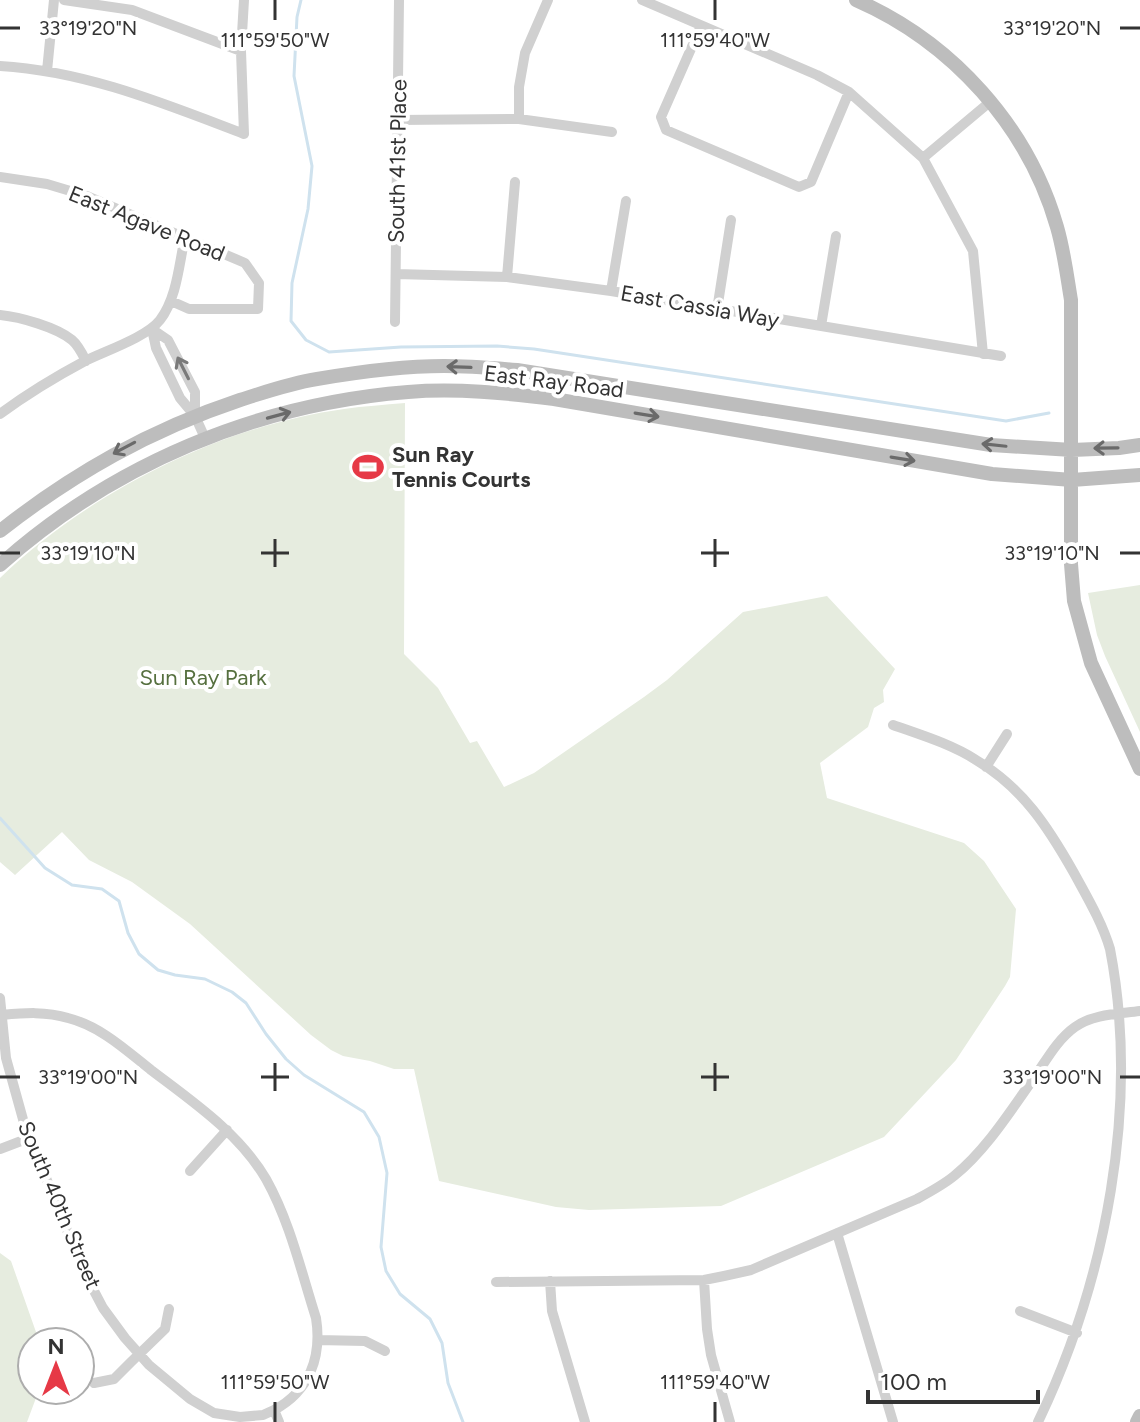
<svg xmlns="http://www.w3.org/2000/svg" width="1140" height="1422" viewBox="0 0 1140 1422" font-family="Figtree,sans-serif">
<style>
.green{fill:#e6ecdf}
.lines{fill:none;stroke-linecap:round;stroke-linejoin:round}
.stream{stroke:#cfe2ee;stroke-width:3}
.street{stroke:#d0d0d0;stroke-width:10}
.secondary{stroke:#bdbdbd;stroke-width:14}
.oneway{stroke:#6a6a6a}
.oneway2{stroke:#7a7a7a}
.ticks{fill:none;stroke:#333;stroke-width:3}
.labels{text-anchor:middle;stroke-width:8;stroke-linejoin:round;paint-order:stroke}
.street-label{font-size:22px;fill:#333;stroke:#fff}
.poi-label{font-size:22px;font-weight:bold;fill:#333;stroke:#fff;text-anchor:start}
.park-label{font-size:22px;fill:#56703f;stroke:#fff}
.ticks-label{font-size:20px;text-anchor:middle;fill:#333;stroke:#fff;stroke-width:8;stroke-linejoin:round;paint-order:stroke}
</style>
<rect width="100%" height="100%" fill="#fff"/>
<!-- green -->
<path class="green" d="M405,403L404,654L438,688L470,743L477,741L504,787L534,773L644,697L667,680L743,612L827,596L895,669L883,690L884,702L874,708L868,727L820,763L827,798L964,843L984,861L1016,909L1010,977L1005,986L956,1060L884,1137L721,1206L589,1210L556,1207L439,1181L414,1069H394L370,1061L343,1056L331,1050L311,1035L190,924L132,882L89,860L62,832L15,875L0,862V578C89,492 221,426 344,409C364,406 384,405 405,403Z
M1140,585V732L1105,656L1097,635L1088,593Z
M0,1253L11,1261L36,1332L37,1342H32V1390H39L27,1422H0Z"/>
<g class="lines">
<!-- stream -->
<path class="stream" d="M301,0L297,17L294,76L312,166L308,209L292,283L291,321L306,340L329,352L401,347L497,346L534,349L1006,421L1049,413
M0,818L45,868L72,885L102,889L119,901L128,933L139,954L158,970L175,975L205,979L232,992L246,1003L266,1034L286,1059L304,1075L364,1112L379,1137L387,1173L381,1247L386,1271L400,1294L430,1319L442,1343L448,1383L463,1422"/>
<!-- street -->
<path class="street" d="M64,0L132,10L241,51
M642,0L817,75L849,92L923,158L973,251L983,354
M701,26L661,117L666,130L799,187L811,182L849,92
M0,66C86,71 165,104 244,134L241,51L244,0
M47,71L54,0
M519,119V87L525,53L548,0
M398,120L519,119L612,132
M923,158L991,101
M0,177L47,184L87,196L245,263L259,283L258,309H189L171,301
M396,274L507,277L611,291L1001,356
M507,277L515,182
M611,291L626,201
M717,310L731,220
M0,315C20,317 56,327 72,340C78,345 82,353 86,361
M395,322L399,0
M821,326L836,236
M152,329L156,348L180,398L195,416L205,438
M152,329L168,340L195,392V416
M0,414C27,394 55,377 85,361C105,351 147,337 160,320C177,298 179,264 185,237
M893,725C921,735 951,744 976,760C1023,788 1048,827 1074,873C1087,897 1102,922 1110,949C1140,1105 1106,1280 1038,1422
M986,767L1007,734
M0,998L6,1058L24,1123L83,1270L103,1308L125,1338L149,1365L190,1399L214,1413L240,1417L263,1415L274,1410L279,1422
M1,1015C24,1013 46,1011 68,1018C100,1026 126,1050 151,1070C193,1102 239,1133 266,1179C290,1222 301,1271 316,1318C322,1356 310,1391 274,1410
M0,1149L29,1138
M190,1171L227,1130
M837,1233L893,1422
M704,1280L707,1329L711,1355L730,1422
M550,1281L552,1311L585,1422
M496,1282L704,1280L724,1276L751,1270L917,1199C930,1192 943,1185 954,1176C987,1149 1011,1110 1036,1075C1047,1059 1058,1039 1075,1027C1093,1014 1118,1014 1140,1011
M1020,1311L1077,1333
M318,1340L365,1341L385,1351
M94,1383L114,1379L131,1362L165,1329L169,1309"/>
<!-- secondary -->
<path class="secondary" d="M856,0C952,42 1028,126 1057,227C1064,251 1067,276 1071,300V564L1074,601L1091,663L1140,769
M0,531C74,473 150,430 240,400C265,392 291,383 317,379C358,372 402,366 444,366C469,366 493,368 517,370L991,445L1072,450L1119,448L1140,445
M0,565C113,464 257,404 408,392C456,388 506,393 554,399L992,474L1072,480L1140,475
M1137,1422L1140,1416"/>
</g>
<!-- one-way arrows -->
<defs><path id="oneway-shaft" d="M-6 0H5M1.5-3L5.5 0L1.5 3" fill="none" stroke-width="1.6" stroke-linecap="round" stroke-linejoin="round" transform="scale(2)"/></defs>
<g class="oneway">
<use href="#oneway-shaft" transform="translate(459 367) rotate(-178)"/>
<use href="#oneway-shaft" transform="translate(279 415) rotate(-15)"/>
<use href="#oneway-shaft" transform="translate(647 415) rotate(9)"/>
<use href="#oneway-shaft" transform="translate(994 445) rotate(-174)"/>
<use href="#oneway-shaft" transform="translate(124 448) rotate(152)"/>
<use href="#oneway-shaft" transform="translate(1106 448) rotate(179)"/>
<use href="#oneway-shaft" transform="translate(903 459) rotate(9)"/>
</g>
<use class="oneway2" href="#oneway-shaft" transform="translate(183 368) rotate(-117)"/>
<!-- ticks -->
<path class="ticks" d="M275,0V20M715,0V20M0,28H20M1120,28H1140M275,539V567M715,539V567M0,553H20M261,553H289M701,553H729M1120,553H1140M275,1063V1091M715,1063V1091M0,1077H20M261,1077H289M701,1077H729M1120,1077H1140M275,1402V1422M715,1402V1422"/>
<!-- icons -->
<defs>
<symbol id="stadium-bare" viewBox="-9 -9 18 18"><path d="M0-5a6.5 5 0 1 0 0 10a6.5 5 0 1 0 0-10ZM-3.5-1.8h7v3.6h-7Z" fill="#e63946" stroke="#fff" stroke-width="2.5" paint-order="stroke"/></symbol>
</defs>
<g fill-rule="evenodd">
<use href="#stadium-bare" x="346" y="445" width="44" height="44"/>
</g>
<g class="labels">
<!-- street labels -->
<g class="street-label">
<text transform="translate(397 161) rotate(-89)" y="8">South 41st Place</text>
<text transform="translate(147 223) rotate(22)" y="8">East Agave Road</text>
<text transform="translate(700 306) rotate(10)" y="8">East Cassia Way</text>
<text transform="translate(554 381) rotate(7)" y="8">East Ray Road</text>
<text transform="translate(60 1205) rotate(67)" y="8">South 40th Street</text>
</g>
<!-- poi labels -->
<g class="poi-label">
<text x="392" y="462">Sun Ray<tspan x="392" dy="25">Tennis Courts</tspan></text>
</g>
<!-- park labels -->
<g class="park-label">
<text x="203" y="685">Sun Ray Park</text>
</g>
</g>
<g class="ticks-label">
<text x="88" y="35">33°19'20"N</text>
<text x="1052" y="35">33°19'20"N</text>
<text x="275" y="47">111°59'50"W</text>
<text x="715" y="47">111°59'40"W</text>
<text x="88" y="560">33°19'10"N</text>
<text x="1052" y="560">33°19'10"N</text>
<text x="88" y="1084">33°19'00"N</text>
<text x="1052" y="1084">33°19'00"N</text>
<text x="275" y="1389">111°59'50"W</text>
<text x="715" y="1389">111°59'40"W</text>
</g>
<!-- north arrow -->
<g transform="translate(56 1366)"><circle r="38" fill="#ffffff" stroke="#adadad" stroke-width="2"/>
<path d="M0-6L14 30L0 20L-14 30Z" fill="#e63946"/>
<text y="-12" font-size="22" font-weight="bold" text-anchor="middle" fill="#333333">N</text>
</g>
<!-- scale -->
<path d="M868 1390v12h170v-12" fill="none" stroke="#333333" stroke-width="4"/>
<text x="880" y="1390" font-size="24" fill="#333333" stroke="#ffffff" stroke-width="6" paint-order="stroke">100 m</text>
</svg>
